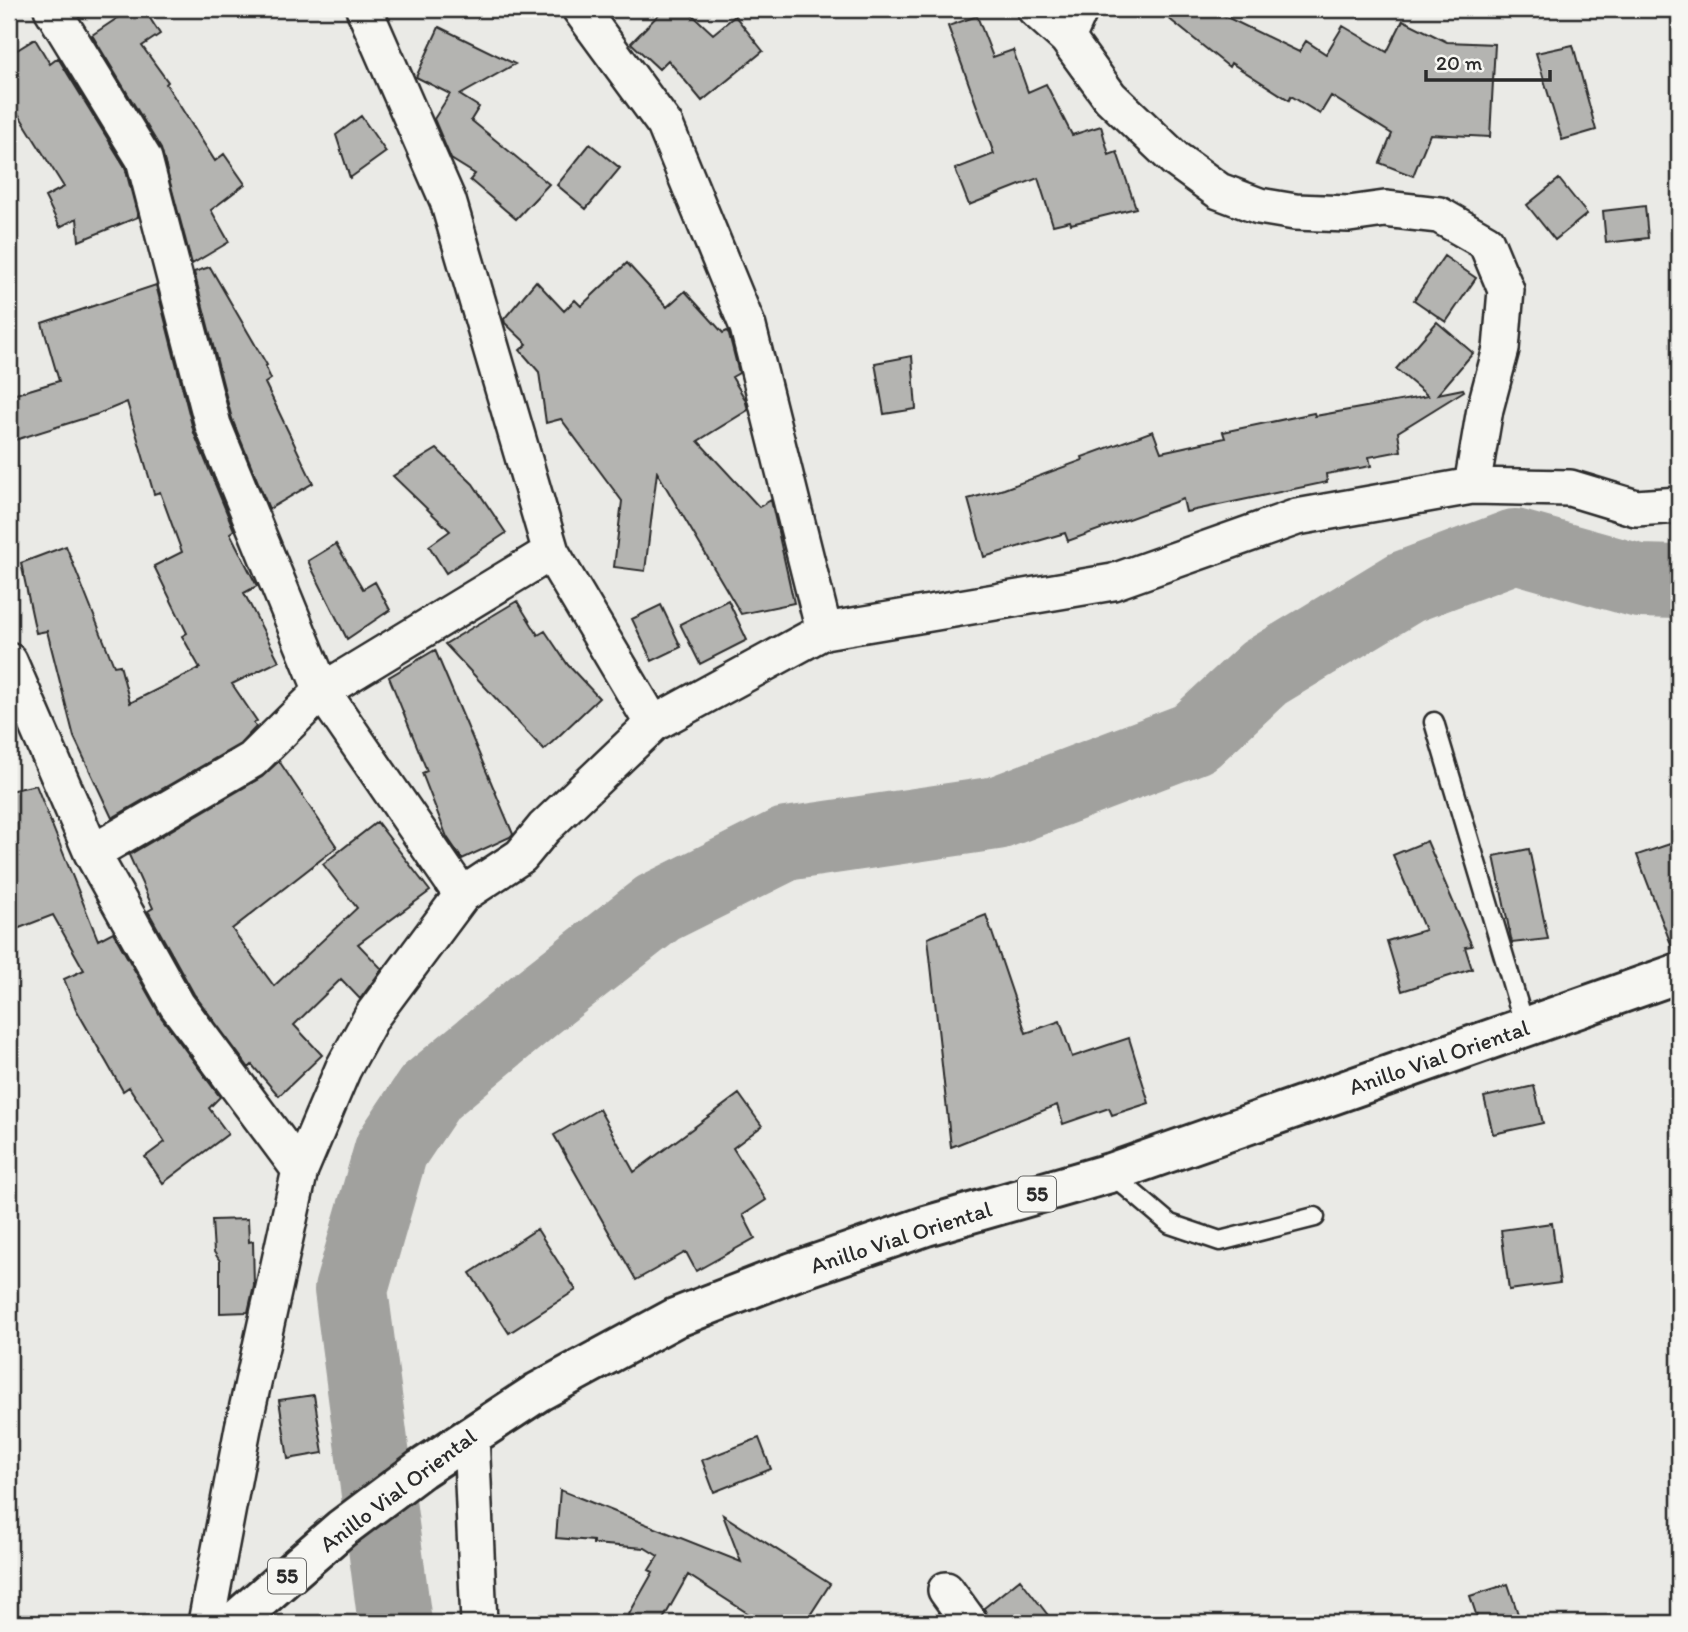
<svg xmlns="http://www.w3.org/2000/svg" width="1688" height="1632" viewBox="0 0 1688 1632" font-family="Itim,sans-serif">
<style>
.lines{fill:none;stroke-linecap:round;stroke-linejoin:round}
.river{stroke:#a1a19e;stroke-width:74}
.building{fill:#b4b4b1;stroke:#2b2b2b;stroke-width:2}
.service-casing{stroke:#2b2b2b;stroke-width:23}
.minor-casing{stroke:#2b2b2b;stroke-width:40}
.trunk-casing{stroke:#2b2b2b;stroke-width:44}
.service{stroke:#f6f6f2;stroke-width:18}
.minor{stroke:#f6f6f2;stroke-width:35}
.trunk{stroke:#f6f6f2;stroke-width:38}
.labels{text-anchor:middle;stroke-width:7;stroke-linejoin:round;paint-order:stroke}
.shield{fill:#f6f6f2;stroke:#686867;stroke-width:2}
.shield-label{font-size:21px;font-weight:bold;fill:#2b2b2b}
.street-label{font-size:23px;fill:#2b2b2b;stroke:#f6f6f2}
</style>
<rect width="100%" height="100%" fill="#eaeae6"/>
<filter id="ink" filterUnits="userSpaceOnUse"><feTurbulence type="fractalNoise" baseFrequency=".0143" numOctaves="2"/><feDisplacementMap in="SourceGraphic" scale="14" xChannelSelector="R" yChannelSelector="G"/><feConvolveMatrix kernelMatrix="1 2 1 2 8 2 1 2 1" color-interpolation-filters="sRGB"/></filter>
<g filter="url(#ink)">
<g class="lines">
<!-- river -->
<path class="river" d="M395,1623L351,1290L391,1150L430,1092L538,1002L658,908L786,844L997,813L1194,738L1264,673L1406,587L1515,546L1639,581L1679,582"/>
</g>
<!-- building -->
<path class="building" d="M131,9H144L160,34L142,46L168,82L166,84L215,161L224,154L245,184L211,210L229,242L192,264L161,149L92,35Z
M664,9H686L713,34L735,16L763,51L702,101L668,60L659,69L631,43Z
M1157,9H1210L1299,52L1306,41L1326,54L1343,26L1387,52L1403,20L1447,42L1495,44L1490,137L1430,134L1413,176L1380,163L1392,134L1331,96L1320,114L1291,96L1289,100L1231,63L1229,67Z
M977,16L993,57L1013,50L1028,92L1046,84L1072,135L1101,126L1109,155L1117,152L1136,208L1071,224L1070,221L1053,225L1038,178L969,205L955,169L994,154L948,26Z
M439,27L515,64L460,95L479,107L471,120L549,184L516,219L470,180L475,174L451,159L434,119L450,94L416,77Z
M35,39L50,64L58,58L125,167L138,217L79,241L77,218L60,227L45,197L64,187L9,99V55Z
M1573,45L1596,130L1562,140L1536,53Z
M361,116L386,152L350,178L336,135Z
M590,144L620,168L586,209L557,185Z
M1559,179L1587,214L1555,240L1527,205Z
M1645,206L1648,238L1606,243L1603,211Z
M1444,256L1476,278L1446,322L1414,300Z
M627,263L667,307L685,291L723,333L727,331L729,334L739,373L732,377L745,399L748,410L698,441L759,507L771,500L794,603L741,614L657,472L645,571L614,567L622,501L561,419L546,423L539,372L520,350L527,344L505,323L504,319L536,281L564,311L575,300L581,306Z
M210,267L267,365L265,366L271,379L265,383L313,483L269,509L232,419L194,272Z
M156,285L194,433L234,530L230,533L257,586L244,593L279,661L232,684L257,721L254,723L256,727L240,744L112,818L74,737L47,631L36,633L21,563L66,546L114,666L120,665L130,703L200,668L182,636L187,633L154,566L182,552L160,492L154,494L127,402L98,414L9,442V396L59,381L42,323Z
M1437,322L1473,353L1438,394L1463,389L1464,391L1398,432L1401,451L1369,457L1371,466L1326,474L1327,482L1186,512L1183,499L1068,541L1065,533L984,557L968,499L1004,489L1083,460L1082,457L1153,431L1161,452L1225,438L1223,432L1314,413L1315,416L1428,396L1396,369Z
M912,356L916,409L884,414L875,363Z
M437,449L473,484L506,533L446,573L429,546L450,531L393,476Z
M336,544L363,589L375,582L390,610L347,639L308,561Z
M728,600L747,640L700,664L680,624Z
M517,601L538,635L545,631L568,665L599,698L544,750L445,644Z
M661,605L681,647L652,661L632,619Z
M435,650L513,834L510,837L462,859L447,837L422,773L427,771L389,677Z
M279,761L337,847L232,929L274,986L357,908L323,864L377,822L430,891L358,944L382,969L360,999L341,979L294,1025L322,1055L279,1096L252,1065L249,1068L194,994L148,911L153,908L129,855L262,777Z
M36,785L98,940L113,932L161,1017L220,1097L209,1108L228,1134L163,1183L145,1157L165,1142L129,1087L123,1091L76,1009L64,979L84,970L53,915L9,932V791Z
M1427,841L1472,946L1465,947L1472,969L1402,991L1387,941L1425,930L1393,855Z
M1679,841V952H1674L1637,855Z
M1529,849L1548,939L1512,943L1494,856Z
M986,915L1026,1033L1060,1021L1072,1057L1129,1038L1149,1103L1112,1115L1109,1108L1063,1124L1057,1105L951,1147L928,938Z
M1534,1086L1543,1123L1493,1134L1484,1097Z
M739,1094L762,1126L733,1148L766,1200L743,1215L755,1238L696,1271L686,1252L636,1280L554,1135L599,1109L634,1172Z
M248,1219L249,1242L253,1241L254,1286L248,1312L220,1313V1261L214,1252L212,1220Z
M1552,1223L1560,1283L1509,1290L1501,1230Z
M537,1229L576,1290L509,1333L470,1273Z
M314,1395L323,1453L288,1459L279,1400Z
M759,1438L771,1469L714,1492L702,1460Z
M560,1490L741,1562L723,1515L830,1584L805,1623H763L688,1575L661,1623H624L653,1572L649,1570L658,1556L645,1548L593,1544V1541L556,1538Z
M1020,1579L1054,1623H990L984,1608Z
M1508,1584L1521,1623H1479L1470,1596Z"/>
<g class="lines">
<defs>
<path id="service" d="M1434,722L1525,1027
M1110,1173L1170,1224L1220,1241L1315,1217"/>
<path id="minor" d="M52,9L144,159L213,425L322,691L462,895
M364,9L448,201L551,552L653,724
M580,9L665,125L748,327L824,631
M1035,9L1067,38L1110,97L1175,159L1219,191L1259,206L1295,212L1349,214L1385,209L1439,215L1486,242L1506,290L1501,349L1485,409L1472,486
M1067,38L1080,9
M9,661L92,853L177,1005L300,1170
M92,853L252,760L322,691L551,552
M471,1435L479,1623
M946,1590L970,1623
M206,1623L243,1428L300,1170L343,1069L372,1016L462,895L521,856L544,828L653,724L824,631L1113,582L1297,517L1472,486L1570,488L1636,508L1679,505"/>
<path id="trunk" d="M233,1623L341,1529L421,1469L538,1392L675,1318L793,1272L926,1226L1110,1173L1679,973"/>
</defs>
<!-- service casing -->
<use href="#service" class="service-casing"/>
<!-- minor casing -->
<use href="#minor" class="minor-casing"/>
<!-- trunk casing -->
<use href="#trunk" class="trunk-casing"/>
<!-- service -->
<use href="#service" class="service"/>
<!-- minor -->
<use href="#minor" class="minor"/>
<!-- trunk -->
<use href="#trunk" class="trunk"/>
</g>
</g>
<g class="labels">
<!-- shield labels -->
<g class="shield">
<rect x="1018" y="1176.5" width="38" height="35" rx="5"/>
<rect x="268" y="1558.5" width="38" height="35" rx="5"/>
</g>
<g class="shield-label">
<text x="1037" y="1201">55</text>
<text x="287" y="1583">55</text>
</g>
<!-- street labels -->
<g class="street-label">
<text transform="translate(1439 1057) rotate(-19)" y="8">Anillo Vial Oriental</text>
<text transform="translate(901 1237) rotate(-18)" y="8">Anillo Vial Oriental</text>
<text transform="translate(398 1490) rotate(-37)" y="8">Anillo Vial Oriental</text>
</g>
</g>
<!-- margin -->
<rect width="1688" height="1632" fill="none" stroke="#f6f6f2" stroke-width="35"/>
<rect x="18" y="18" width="1653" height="1597" fill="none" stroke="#2b2b2b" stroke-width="2.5" filter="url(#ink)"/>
<!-- scale -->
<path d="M1426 70v10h124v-10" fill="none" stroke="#2b2b2b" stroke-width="3.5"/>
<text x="1436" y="70" font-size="21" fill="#2b2b2b" stroke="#f6f6f2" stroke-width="5" paint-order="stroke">20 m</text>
</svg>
